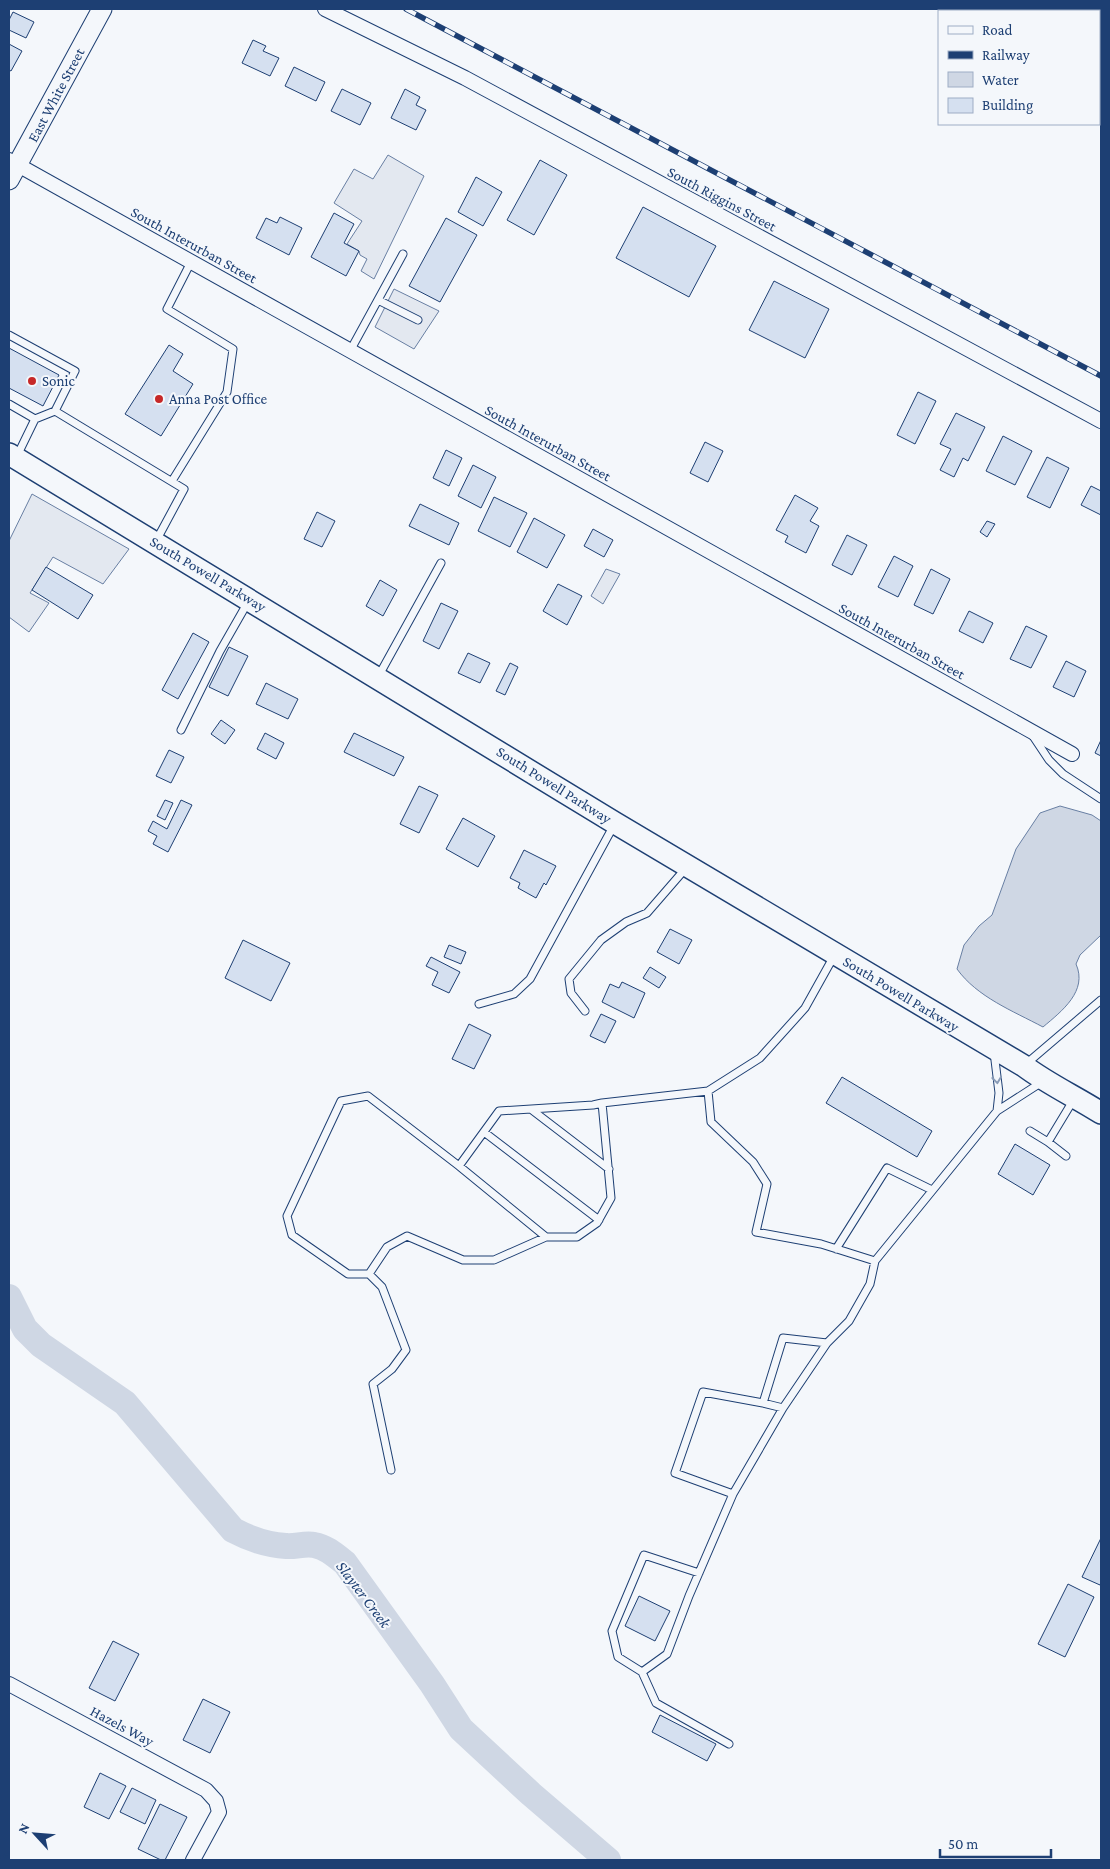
<svg xmlns="http://www.w3.org/2000/svg" width="1110" height="1869" viewBox="0 0 1110 1869" font-family="'Crimson Pro',serif">
<style>
.parking{fill:#e3e8f0;stroke:#687fa3}
.water{fill:#cfd7e4;stroke:#687fa3}
.lines{fill:none;stroke-linecap:round;stroke-linejoin:round}
.river{stroke:#cfd7e4;stroke-width:26}
.building{fill:#d5e0f0;stroke:#1d3f73}
.lane-casing{stroke:#1d3f73;stroke-width:9}
.street-casing{stroke:#1d3f73;stroke-width:16}
.secondary-casing{stroke:#1d3f73;stroke-width:21}
.primary-casing{stroke:#1d3f73;stroke-width:24}
.lane{stroke:#f4f7fb;stroke-width:7}
.street{stroke:#f4f7fb;stroke-width:14}
.secondary{stroke:#f4f7fb;stroke-width:19}
.primary{stroke:#f4f7fb;stroke-width:21}
.rail-casing{stroke:#1d3f73;stroke-width:5.5}
.rail{stroke:#f4f7fb;stroke-width:4;stroke-dasharray:11;stroke-linecap:butt}
.oneway{stroke:#889bb7}
.poi-dot{fill:#c62828;stroke:#f4f7fb;stroke-width:2}
.labels{text-anchor:middle;stroke-width:4;stroke-linejoin:round;paint-order:stroke}
.street-label{font-size:15px;fill:#1d3f73;stroke:#f4f7fb}
.poi-label{font-size:15px;fill:#1d3f73;stroke:#f4f7fb;text-anchor:start}
.water-label{font-size:16px;font-style:italic;fill:#1d3f73;stroke:#f4f7fb}
</style>
<rect width="100%" height="100%" fill="#f4f7fb"/>
<!-- parking -->
<path class="parking" d="M388,155L424,176L374,279L361,271L367,259L360,255L359,251L347,244L362,221L334,203L354,169L373,179Z
M394,289L439,311L414,349L375,327Z
M32,494L129,549L103,584L53,557L30,593L49,603L29,632L9,617V541Z
M606,569L620,574L603,604L591,596Z"/>
<!-- water -->
<path class="water" d="M1060,806L1092,815L1101,821V935L1080,955L1076,964C1088,991 1062,1011 1043,1027C1013,1011 977,997 957,969L964,945L979,926L992,915L1016,849L1040,813Z"/>
<g class="lines">
<!-- river -->
<path class="river" d="M9,1297L25,1329L41,1345L125,1403L233,1530C250,1539 267,1545 286,1546C295,1547 305,1543 314,1545C326,1547 335,1555 345,1563L432,1684L461,1729L531,1794L608,1860"/>
</g>
<!-- building -->
<path class="building" d="M13,12L34,22L26,38L9,30V20Z
M253,40L266,46L263,51L279,58L270,76L242,63Z
M9,44L22,51L11,71L9,70Z
M294,67L325,82L316,101L285,86Z
M342,89L371,103L360,125L331,111Z
M405,89L420,97L416,105L426,110L416,130L391,118Z
M540,160L567,175L534,235L507,220Z
M476,177L502,192L483,226L458,212Z
M643,207L716,246L689,297L616,258Z
M334,213L354,224L344,243L359,251L346,276L311,257Z
M280,217L302,228L289,255L256,238L266,218L277,223Z
M446,218L477,235L440,302L409,286Z
M774,281L829,309L805,358L749,330Z
M169,345L183,354L173,371L193,384L161,436L125,414Z
M9,348L59,375L43,406L9,388Z
M918,392L936,401L915,444L897,435Z
M956,413L985,427L968,461L963,458L954,477L940,470L951,449L940,444Z
M1003,436L1032,451L1015,485L986,471Z
M705,442L723,451L708,482L690,473Z
M446,450L462,458L449,486L433,478Z
M1047,457L1069,468L1050,508L1027,497Z
M473,465L496,477L481,508L458,496Z
M1091,486L1101,491V515L1081,505Z
M795,495L818,508L810,521L819,526L806,553L785,542L788,536L776,530Z
M494,497L527,513L510,547L478,531Z
M420,504L459,523L449,545L409,526Z
M317,512L335,521L322,547L304,539Z
M534,518L565,535L547,568L517,552Z
M987,521L995,524L987,537L980,532Z
M593,529L613,540L604,557L584,546Z
M847,535L867,545L852,575L832,565Z
M894,556L913,566L898,597L878,587Z
M46,567L93,595L78,619L32,590Z
M931,569L950,579L933,614L914,605Z
M380,580L397,590L383,616L366,606Z
M558,584L582,596L567,625L543,611Z
M441,603L458,611L439,649L423,641Z
M969,611L993,623L983,643L959,631Z
M1026,626L1047,636L1031,668L1010,659Z
M193,633L209,642L178,699L162,690Z
M229,647L248,656L228,696L209,687Z
M468,653L490,663L480,683L458,673Z
M1066,661L1086,671L1074,697L1053,687Z
M510,663L518,667L505,695L496,691Z
M266,683L298,699L288,719L256,704Z
M221,720L235,730L225,744L211,734Z
M265,733L284,743L276,759L257,749Z
M354,733L404,757L394,776L344,752Z
M1101,740V756L1095,753Z
M169,750L184,757L171,783L156,776Z
M419,786L438,795L419,833L400,824Z
M165,800L173,803L165,820L157,816Z
M181,800L192,805L168,852L153,844L157,836L148,831L153,821L167,829Z
M463,818L495,836L478,867L446,849Z
M524,850L556,866L546,885L544,883L536,898L518,888L520,883L510,878Z
M670,929L692,940L679,964L657,952Z
M243,940L290,963L271,1001L225,978Z
M449,945L466,952L461,964L444,957Z
M431,957L460,972L449,993L432,985L438,972L426,966Z
M650,967L666,977L659,988L643,978Z
M622,982L645,993L634,1018L602,1002L610,984L619,988Z
M601,1014L616,1021L605,1043L590,1036Z
M469,1024L491,1035L474,1069L452,1059Z
M842,1077L932,1131L917,1157L826,1103Z
M1015,1144L1050,1165L1033,1195L998,1174Z
M1101,1538V1583L1100,1585L1082,1577Z
M1068,1584L1094,1597L1065,1657L1038,1644Z
M639,1596L670,1611L655,1641L625,1626Z
M113,1641L139,1654L115,1701L89,1688Z
M203,1699L230,1712L210,1753L183,1740Z
M660,1715L716,1744L707,1761L652,1732Z
M100,1773L126,1786L109,1819L84,1807Z
M132,1788L156,1800L145,1824L120,1812Z
M160,1804L187,1817L165,1860H161L138,1849Z"/>
<g class="lines">
<defs>
<path id="lane" d="M378,300L418,320
M9,335L75,371L55,411L35,419L17,456
M350,351L403,254
M9,404L35,419
M55,411L184,489L156,541
M172,481L227,392L233,349L167,309L191,262
M378,677L441,563
M181,730L220,651L248,602
M1033,736L1049,760L1063,774L1101,799
M479,1004L514,994L530,979L614,825
M585,1011L571,993L569,979L601,940L626,922L647,913L686,868
M994,1052L999,1093L997,1111
M1026,1064L1101,1000
M708,1091L711,1122L753,1162L767,1184L756,1232L821,1244L875,1261
M602,1103L611,1198L597,1223L577,1237H546L494,1260H463L407,1236L387,1247L369,1274H348L292,1235L287,1216L341,1101L368,1096L459,1166L499,1111L593,1105L602,1103L708,1091L760,1058L805,1008L834,956
M532,1110L609,1169
M1030,1131L1048,1142L1074,1099
M484,1132L599,1220
M1048,1142L1066,1156
M459,1166L546,1237
M836,1249L887,1168L932,1190
M369,1274L382,1287L406,1350L392,1369L373,1384L391,1470
M763,1403L783,1338L827,1343
M733,1494L675,1473L703,1392L763,1403L783,1408
M699,1573L644,1555L612,1631L618,1657L642,1672L667,1654L689,1596L733,1494L783,1408L827,1343L849,1321L870,1284L875,1261L997,1111L1042,1082
M642,1672L656,1703L729,1744"/>
<path id="street" d="M325,9L465,78L1101,421
M9,160L1072,754
M9,1684L206,1790L216,1801L219,1812L193,1860"/>
<path id="secondary" d="M9,180L102,9"/>
<path id="primary" d="M9,454L615,823L1024,1066C1048,1084 1076,1097 1101,1113"/>
</defs>
<!-- lane casing -->
<use href="#lane" class="lane-casing"/>
<!-- street casing -->
<use href="#street" class="street-casing"/>
<!-- secondary casing -->
<use href="#secondary" class="secondary-casing"/>
<!-- primary casing -->
<use href="#primary" class="primary-casing"/>
<!-- lane -->
<use href="#lane" class="lane"/>
<!-- street -->
<use href="#street" class="street"/>
<!-- secondary -->
<use href="#secondary" class="secondary"/>
<!-- primary -->
<use href="#primary" class="primary"/>
<defs>
<path id="rail" d="M406,9L1101,376"/>
</defs>
<!-- rail casing -->
<use href="#rail" class="rail-casing"/>
<!-- rail -->
<use href="#rail" class="rail"/>
</g>
<!-- one-way arrows -->
<defs><path id="oneway-chevron" d="M-2-3.5L2.5 0L-2 3.5" fill="none" stroke-width="1.6" stroke-linecap="round" stroke-linejoin="round" transform="scale(1.25)"/></defs>
<use class="oneway" href="#oneway-chevron" transform="translate(997 1080) rotate(83)"/>
<!-- markers -->
<g class="poi-dot">
<circle cx="32" cy="381" r="5"/>
<circle cx="159" cy="399" r="5"/>
</g>
<g class="labels">
<!-- street labels -->
<g class="street-label">
<text transform="translate(56 95) rotate(-62)" y="5">East White Street</text>
<text transform="translate(722 199) rotate(28)" y="5">South Riggins Street</text>
<text transform="translate(194 245) rotate(29)" y="5">South Interurban Street</text>
<text transform="translate(548 443) rotate(29)" y="5">South Interurban Street</text>
<text transform="translate(208 574) rotate(31)" y="5">South Powell Parkway</text>
<text transform="translate(902 641) rotate(29)" y="5">South Interurban Street</text>
<text transform="translate(554 785) rotate(32)" y="5">South Powell Parkway</text>
<text transform="translate(901 994) rotate(31)" y="5">South Powell Parkway</text>
<text transform="translate(122 1726) rotate(28)" y="5">Hazels Way</text>
</g>
<!-- poi labels -->
<g class="poi-label">
<text x="42" y="386">Sonic</text>
<text x="169" y="404">Anna Post Office</text>
</g>
<!-- water labels -->
<g class="water-label">
<text transform="translate(364 1594) rotate(53)" y="6">Slayter Creek</text>
</g>
</g>
<!-- border -->
<rect width="1110" height="1869" fill="none" stroke="#1d3f73" stroke-width="20"/>
<!-- legend -->
<rect x="938" y="10" width="162" height="115" fill="#f4f7fb" stroke="#9eadc5"/>
<rect x="948" y="26" width="25" height="8" fill="#f4f7fb" stroke="#9eadc5"/>
<text x="982" y="35" font-size="15" fill="#1d3f73">Road</text>
<rect x="948" y="51" width="25" height="8" fill="#1d3f73" stroke="#9eadc5"/>
<text x="982" y="60" font-size="15" fill="#1d3f73">Railway</text>
<rect x="948" y="72" width="25" height="15" fill="#cfd7e4" stroke="#9eadc5"/>
<text x="982" y="85" font-size="15" fill="#1d3f73">Water</text>
<rect x="948" y="98" width="25" height="15" fill="#d5e0f0" stroke="#9eadc5"/>
<text x="982" y="110" font-size="15" fill="#1d3f73">Building</text>
<!-- north arrow -->
<g transform="translate(35 1834) rotate(296)" stroke="#f4f7fb" stroke-width="4" paint-order="stroke">
<path d="M0-4L9 19L0 12L-9 19Z" fill="#1d3f73"/>
<text y="-8" font-size="14" font-weight="bold" text-anchor="middle" fill="#1d3f73">N</text>
</g>
<!-- scale -->
<path d="M940 1849v8h111v-8" fill="none" stroke="#1d3f73" stroke-width="2.5"/>
<text x="948" y="1849" font-size="15" fill="#1d3f73" stroke="#f4f7fb" stroke-width="4" paint-order="stroke">50 m</text>
</svg>
